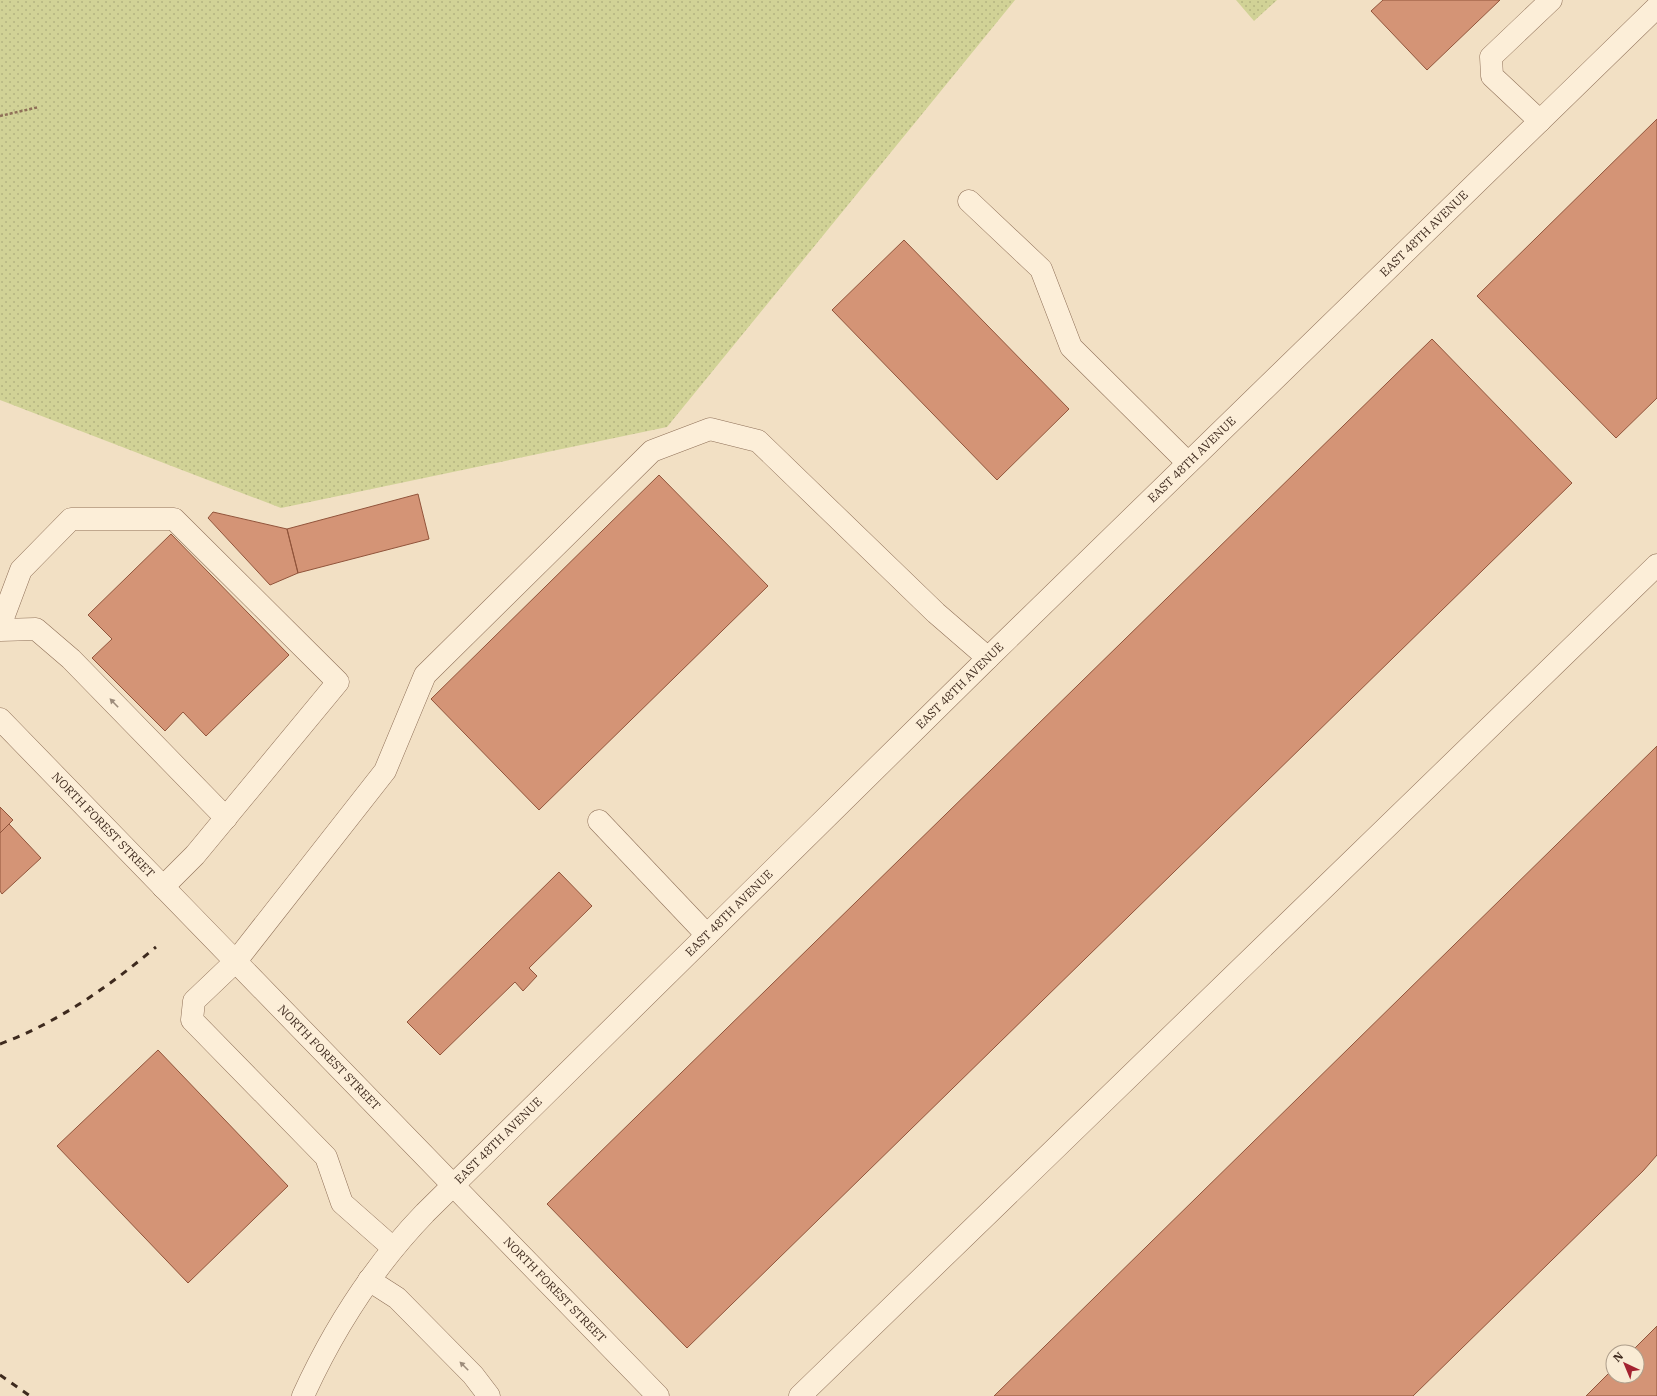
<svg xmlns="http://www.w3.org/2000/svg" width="1657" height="1396" viewBox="0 0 1657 1396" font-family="'IBM Plex Serif',serif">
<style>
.grass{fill:url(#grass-dots)}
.building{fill:#d49476;stroke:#91543b}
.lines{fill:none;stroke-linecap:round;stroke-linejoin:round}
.minor-casing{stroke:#8f7058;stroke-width:23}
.path{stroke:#8f7058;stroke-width:2.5;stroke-dasharray:3 2;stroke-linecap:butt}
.minor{stroke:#fceed8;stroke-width:22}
.rail{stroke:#3e2a1e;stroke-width:3;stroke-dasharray:7 7;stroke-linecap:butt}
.oneway{fill:#9d8c7b}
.labels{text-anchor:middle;stroke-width:3;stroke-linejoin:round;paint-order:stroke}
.street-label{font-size:12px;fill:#3e2a1e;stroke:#f9ebd4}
</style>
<defs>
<pattern id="grass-dots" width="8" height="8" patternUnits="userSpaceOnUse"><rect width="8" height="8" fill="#d1d296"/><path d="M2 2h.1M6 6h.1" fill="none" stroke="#b4b481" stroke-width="1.8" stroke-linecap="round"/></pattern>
</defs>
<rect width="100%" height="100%" fill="#f2e0c4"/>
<!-- grass -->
<path class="grass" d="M0,0H1015L667,427L281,508L0,400Z
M1236,0H1277L1254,21Z"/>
<!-- building -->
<path class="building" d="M1383,0H1500L1427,70L1371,11Z
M1657,119V398L1616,438L1477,296Z
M904,240L1069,409L997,480L832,310Z
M1432,339L1572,483L687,1348L547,1204Z
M659,475L768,586L539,810L431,699Z
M418,494L429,539L298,573L287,529Z
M213,512L287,529L298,573L270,585L208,518Z
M171,534L289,655L206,736L183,712L165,731L92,658L112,639L88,615Z
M1657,746V1155L1643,1171L1413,1396H994Z
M0,807L13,820L0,833Z
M9,824L41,858L2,894L0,891V833Z
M559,872L592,906L529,968L537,976L523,991L515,982L440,1055L407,1022Z
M158,1050L288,1186L188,1283L57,1146Z
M1657,1326V1396H1586L1613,1369V1376H1637V1352H1631Z"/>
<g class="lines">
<defs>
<g id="minor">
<path d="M1540,121L1492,76L1491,57L1551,0"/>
<path d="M969,201L1041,269L1071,347L1188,463"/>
<path d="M0,626L21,570L71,519H174L338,682L195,855L163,887"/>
<path d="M0,630L36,629L71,659L226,818"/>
<path id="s1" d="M0,719L658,1396"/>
<path d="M599,821L707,935"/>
<path d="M393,1248L342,1203L326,1157L192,1020L194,1001L236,961L385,771L425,675L652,451L710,429L758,441L936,613L988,658"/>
<path d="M369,1280L397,1298L473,1375L489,1396"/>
<path id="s2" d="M303,1396C334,1328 373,1267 425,1213L988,658L1657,7"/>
<path d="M800,1396L1657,565"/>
</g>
</defs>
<!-- minor casing -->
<use href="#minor" class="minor-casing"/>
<!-- path -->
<path class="path" d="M0,116L39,107"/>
<!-- minor -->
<use href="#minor" class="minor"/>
<!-- rail -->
<path class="rail" d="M0,1044C59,1022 108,987 156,947
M0,1375L30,1396"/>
</g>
<!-- one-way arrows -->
<defs><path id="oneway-solid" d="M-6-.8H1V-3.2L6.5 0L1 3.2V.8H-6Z"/></defs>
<g class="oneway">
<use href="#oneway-solid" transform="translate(114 703) rotate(-134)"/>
<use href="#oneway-solid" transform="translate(464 1366) rotate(-135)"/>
</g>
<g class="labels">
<!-- street labels -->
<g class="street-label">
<text dy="4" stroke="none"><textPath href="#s2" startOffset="1620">EAST 48TH AVENUE</textPath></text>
<text dy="4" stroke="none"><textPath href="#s2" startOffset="1296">EAST 48TH AVENUE</textPath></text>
<text dy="4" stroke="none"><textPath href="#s2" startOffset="972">EAST 48TH AVENUE</textPath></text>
<text dy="4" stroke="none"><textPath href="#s1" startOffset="148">NORTH FOREST STREET</textPath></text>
<text dy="4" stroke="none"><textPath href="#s2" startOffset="648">EAST 48TH AVENUE</textPath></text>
<text dy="4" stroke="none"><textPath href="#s1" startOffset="472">NORTH FOREST STREET</textPath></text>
<text dy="4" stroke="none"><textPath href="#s2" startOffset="324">EAST 48TH AVENUE</textPath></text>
<text dy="4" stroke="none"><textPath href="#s1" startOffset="796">NORTH FOREST STREET</textPath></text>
</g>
</g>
<!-- north arrow -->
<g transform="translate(1625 1364) rotate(316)"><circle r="19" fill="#f9ebd4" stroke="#ae9e8b"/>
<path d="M0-3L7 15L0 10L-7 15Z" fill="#a42230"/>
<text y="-6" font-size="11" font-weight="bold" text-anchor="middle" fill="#3e2a1e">N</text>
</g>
</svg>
